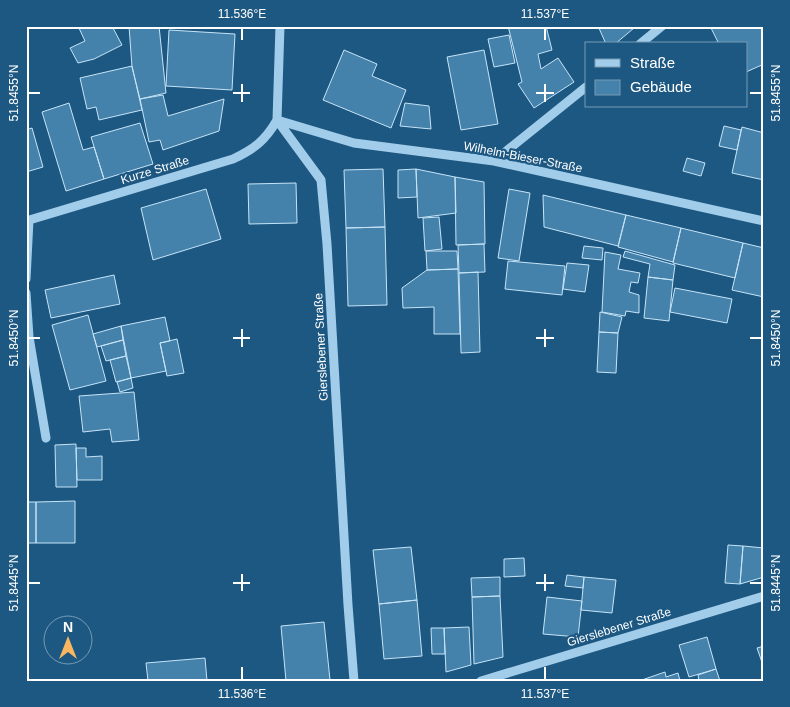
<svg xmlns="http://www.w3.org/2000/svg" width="790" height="707" viewBox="0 0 790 707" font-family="Helvetica,sans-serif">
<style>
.building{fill:#4582ab;stroke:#c6e4f7}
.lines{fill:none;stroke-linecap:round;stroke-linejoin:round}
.minor{stroke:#a2cdea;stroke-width:9}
.ticks{fill:none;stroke:#fff;stroke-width:2}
.labels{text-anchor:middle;stroke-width:4.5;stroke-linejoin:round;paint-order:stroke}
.street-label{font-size:12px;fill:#fff;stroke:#1d5882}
.neatline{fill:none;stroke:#fff;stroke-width:2}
.ticks-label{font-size:12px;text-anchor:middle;fill:#fff}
</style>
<rect width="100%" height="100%" fill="#1d5882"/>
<!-- building -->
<path class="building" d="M78,26H112L122,45L94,59L78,63L70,48L85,41Z
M129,26H159L166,93L140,99L132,67Z
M508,26H546L552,50L538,54L541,69L558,58L574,82L534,108L518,84L522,82Z
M598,26H634V28L615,44H606Z
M710,26H764V64L746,72V44H719Z
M169,30L235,34L232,90L166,86Z
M509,35L515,63L494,67L488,39Z
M344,50L377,64L372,76L406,90L391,128L323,100Z
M484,50L498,124L461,130L447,57Z
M132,66L142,110L99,120L96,107L87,109L80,78Z
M163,95L168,116L224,99L219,131L163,150L160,140L149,142L140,99Z
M69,103L83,150L94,147L104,179L66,191L42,112Z
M405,103L429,106L431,129L400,126Z
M140,123L153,164L104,179L91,137Z
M724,126L741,130L737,150L719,146Z
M742,127L764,133V180L732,173Z
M32,128L43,167L26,172V130Z
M687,158L705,163L701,176L683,171Z
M383,169L385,227L346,228L344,170Z
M416,169L455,177L456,213L418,218Z
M416,169L417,197L398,198V170Z
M455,177L484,182L485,244L456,245Z
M296,183L297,223L249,224L248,184Z
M206,189L221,239L153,260L141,208Z
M509,189L530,193L519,261L498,258Z
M543,195L626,215L618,246L544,227Z
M626,215L681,228L673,262L618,247Z
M439,217L442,249L425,251L423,218Z
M385,227L387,305L348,306L346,228Z
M681,228L743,243L735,278L673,263Z
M743,243L764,248V297L732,290Z
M484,244L485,272L459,273L458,245Z
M584,246L603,248L602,260L582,258Z
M426,251H457L458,269L427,270Z
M625,251L675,265L673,280L648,277L650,264L623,257Z
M605,252L621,255L618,269L640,273L638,283L631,282L629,292L639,295V313L626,311L625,316L602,312Z
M508,261L565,266L562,295L505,289Z
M567,263L589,265L585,292L563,289Z
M458,269L460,334H434V307L403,308L402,288L427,270Z
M478,272L480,352L461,353L459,273Z
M114,275L120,304L51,318L45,290Z
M648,277L673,280L669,321L644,318Z
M675,288L732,299L727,323L670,312Z
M600,312L622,317L618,333L599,332Z
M88,315L106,381L70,390L52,325Z
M165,317L170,341L160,343L166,371L131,378L121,326Z
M121,326L123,340L97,347L93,334Z
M599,332L618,333L616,373L597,372Z
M177,339L184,373L167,376L160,343Z
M123,340L126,356L106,361L101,346Z
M126,356L131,378L116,382L110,360Z
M131,378L133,388L120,392L117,382Z
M134,392L139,440L112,442L110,429L83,432L79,396Z
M76,444L77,487H56L55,445Z
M76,448H86V457L102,456V480H77Z
M75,501V543H36V502Z
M26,502H36V543H26Z
M728,545L743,546L740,584L725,583Z
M743,546L764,548V577L740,584Z
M411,547L417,600L379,604L373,550Z
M524,558L525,576L504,577V559Z
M567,575L584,577L583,588L565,586Z
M500,577V596L472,597L471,578Z
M584,577L616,580L612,613L581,610Z
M500,596L503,657L474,664L472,597Z
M547,597L582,601L578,637L543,634Z
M417,600L422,656L384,659L379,604Z
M324,622L330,680L286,681L281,626Z
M469,627L471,665L446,672L444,628Z
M431,628H444L445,654H432Z
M707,637L716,669L689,677L679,645Z
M764,646V668L757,648Z
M205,658L207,681H148L146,663Z
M716,669L720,681H699L698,675Z
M665,672L666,677L678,673L680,681H639Z"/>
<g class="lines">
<!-- minor -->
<path class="minor" d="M280,26L277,120L321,180L327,244L348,605L354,681
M640,44L662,26
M277,120L354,143L494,161L764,221
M494,161L586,87
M26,221L233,159C254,149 265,141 277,120
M26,279L29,220
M26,293L29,337L46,438
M481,681L764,596"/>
</g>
<!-- ticks -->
<path class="ticks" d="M242,28V40M545,28V40M242,84V102M545,84V102M28,93H40M233,93H250M536,93H554M750,93H762M242,329V347M545,329V347M28,338H40M233,338H250M536,338H554M750,338H762M242,574V591M545,574V591M28,583H40M233,583H250M536,583H554M750,583H762M242,667V680M545,667V680"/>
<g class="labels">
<!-- street labels -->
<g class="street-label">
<text transform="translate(523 157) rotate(11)" y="4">Wilhelm-Bieser-Straße</text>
<text transform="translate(155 170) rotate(-17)" y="4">Kurze Straße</text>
<text transform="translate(321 347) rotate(-93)" y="4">Gierslebener Straße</text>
<text transform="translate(619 627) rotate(-17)" y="4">Gierslebener Straße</text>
</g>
</g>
<!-- border -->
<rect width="790" height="707" fill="none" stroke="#1d5882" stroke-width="55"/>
<!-- legend -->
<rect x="585" y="42" width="162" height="65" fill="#1d5882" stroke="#779bb4"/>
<rect x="595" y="59" width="25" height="8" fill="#a2cdea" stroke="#779bb4"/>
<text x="630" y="68" font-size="15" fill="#ffffff">Straße</text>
<rect x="595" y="80" width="25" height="15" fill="#4582ab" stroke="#779bb4"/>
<text x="630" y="92" font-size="15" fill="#ffffff">Gebäude</text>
<!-- north arrow -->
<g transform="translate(68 640)"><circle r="24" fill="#1d5882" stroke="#779bb4"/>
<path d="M0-4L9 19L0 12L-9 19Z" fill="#fab660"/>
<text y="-8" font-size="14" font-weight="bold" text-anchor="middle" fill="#ffffff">N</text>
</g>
<rect x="28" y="28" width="734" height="652" class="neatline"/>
<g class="ticks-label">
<text x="242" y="18">11.536°E</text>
<text x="545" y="18">11.537°E</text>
<text transform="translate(14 93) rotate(-90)" y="4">51.8455°N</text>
<text transform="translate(776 93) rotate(-90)" y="4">51.8455°N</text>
<text transform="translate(14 338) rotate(-90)" y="4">51.8450°N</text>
<text transform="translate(776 338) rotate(-90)" y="4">51.8450°N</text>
<text transform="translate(14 583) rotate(-90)" y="4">51.8445°N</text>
<text transform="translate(776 583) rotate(-90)" y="4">51.8445°N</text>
<text x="242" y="698">11.536°E</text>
<text x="545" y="698">11.537°E</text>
</g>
</svg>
